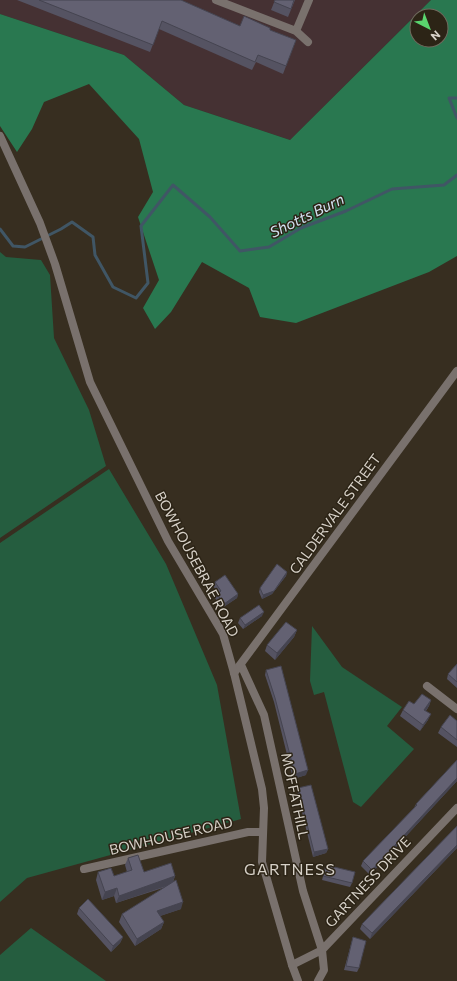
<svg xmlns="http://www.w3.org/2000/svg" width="457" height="981" viewBox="0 0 457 981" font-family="Commissioner,sans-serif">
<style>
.commercial{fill:#453133}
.green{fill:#255d3f}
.forest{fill:#297850;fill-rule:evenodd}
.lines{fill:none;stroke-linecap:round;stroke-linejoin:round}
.stream{stroke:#405665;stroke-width:3}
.minor{stroke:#79716d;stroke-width:8}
.tertiary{stroke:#79716d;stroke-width:8}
.wall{fill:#555362}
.shaded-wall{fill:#454450}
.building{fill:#636172;stroke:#454450}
.labels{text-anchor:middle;stroke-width:3;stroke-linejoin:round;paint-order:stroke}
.street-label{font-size:14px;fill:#d7d1c8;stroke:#2c2416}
.water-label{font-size:15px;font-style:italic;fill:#d2e2f1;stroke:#2c2416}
.quarter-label{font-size:16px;letter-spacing:1px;fill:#d7d1c8;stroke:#2c2416}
</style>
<rect width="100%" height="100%" fill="#372e20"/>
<!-- commercial -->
<path class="commercial" d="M0,0H431L290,140L184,105L124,55L0,14Z"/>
<!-- green -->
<path class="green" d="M0,252L6,257L41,260L50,275L54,338L89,410L106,466L0,538Z
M109,469L166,564L217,685L241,819L27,878L0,902V543Z
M312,626L342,667L402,707L387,726L414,749L361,807L353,802L324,692L314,695L310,681Z
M31,928L106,981H0V955Z"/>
<!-- forest -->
<path class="forest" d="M431,0H457V256L429,272L296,323L260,317L249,288L202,262L171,312L155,329L143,308L159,280L138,217L153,192L139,139L89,84L44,102L32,129L17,152L0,126V14L124,55L184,105L290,140ZM417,16H441V40H417Z"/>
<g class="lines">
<!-- stream -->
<path class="stream" d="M457,98H449L457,118
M0,229L13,246L25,247L61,229L72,222L93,237L95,255L113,287L136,298L148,283L141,226L173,185L210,217L240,251L269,247L301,228L346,211L392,189L444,185L457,175"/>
<!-- minor -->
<path class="minor" d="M216,0L296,31L308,42
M296,31L309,0
M241,665L264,715L303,891L322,950L324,970L318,981
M234,673L457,371
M427,686L457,709
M84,869L248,832H263
M292,965L322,950L457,808"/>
<!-- tertiary -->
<path class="tertiary" d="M0,136L40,223L55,264L90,382L168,541L223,634L234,673L262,789L264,808L262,862L292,965L298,981"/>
</g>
<!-- wall -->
<path class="wall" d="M17,0H181L240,26L270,30L296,40L283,74L256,62L252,70L159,29L150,52Z
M275,0H295L288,17L271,10Z
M287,572L286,576L272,594L262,599L259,592L260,588Z
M215,582L238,594L237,598L222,608L215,598L217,594L218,593L213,586Z
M262,616L243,629L238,623L240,618Z
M297,630L294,637L275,660L265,651L267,645Z
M457,664V688L447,679L448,674Z
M266,670L306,775L293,779L274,702L265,675Z
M431,700L429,706L426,711L428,720L420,731L400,716L403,710L414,704Z
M457,721V747L438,733L441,727Z
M457,760V781L370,875L361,866L363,861L414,808L416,804Z
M298,788L328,849L326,853L313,857L297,792Z
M457,826V848L370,939L360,929L362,924Z
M128,858L144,872L175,876L173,882L181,909L160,916L164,922L161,929L135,946L119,922L122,914L166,887L116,903L114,896L102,900L96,880L98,872L114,876L127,872L125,865Z
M326,865L352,883L350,887L322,880Z
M79,908L123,937L120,943L111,952L77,914Z
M353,937L359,968L357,972L344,970Z"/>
<!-- shaded-wall -->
<path class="shaded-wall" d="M287,572L286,576L272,594L262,599L263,595Z
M238,594L237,598L222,608L224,604Z
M264,612L262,616L243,629L245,625Z
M297,630L294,637L275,660L277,653Z
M431,700L429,706L422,716L424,710Z
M431,714L428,720L420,731L423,725Z
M308,770L306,775L293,779L295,774Z
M457,778V781L370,875L372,870Z
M457,845V848L370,939L372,933Z
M328,849L326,853L313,857L314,852Z
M175,876L172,884L116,903L119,896Z
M117,888L114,896L102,900L105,892Z
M183,902L181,909L154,918L157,911Z
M164,922L161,929L135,946L137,939Z
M123,937L120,943L111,952L113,946Z"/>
<!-- building -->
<path class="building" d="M39,0H181L240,26L244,16L270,28V30L296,40L286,66L258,55L255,62L162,21L153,45Z
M275,0H294L291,9L274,2Z
M277,564L287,572L274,591L263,595L260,588Z
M225,575L238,594L224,604L217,594L221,591L215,582Z
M259,605L264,612L245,625L240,618Z
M286,622L297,630L277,653L267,645Z
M457,664V682L448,674Z
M281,666L308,770L295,774L275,698L266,670Z
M422,694L431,700L424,710L431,714L423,725L403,710L409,701L414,704Z
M450,715L457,721V740L441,727Z
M457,760V778L372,870L363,861L417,805L416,804Z
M311,785L328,849L314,852L298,788Z
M457,826V845L372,933L362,924Z
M138,855L144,872L171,863L175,876L119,896L117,888L105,892L98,872L111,868L114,876L132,870L128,858Z
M326,865L355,872L352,883L323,876Z
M176,880L183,902L157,911L164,922L137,939L122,914Z
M88,899L123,937L113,946L79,908Z
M353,937L366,941L359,968L346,966Z"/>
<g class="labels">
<!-- street labels -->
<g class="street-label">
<text transform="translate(335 514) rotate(-54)" y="5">CALDERVALE STREET</text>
<text transform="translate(197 564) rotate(62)" y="5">BOWHOUSEBRAE ROAD</text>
<text transform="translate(295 796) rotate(78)" y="5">MOFFATHILL</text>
<text transform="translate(171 836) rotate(-13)" y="5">BOWHOUSE ROAD</text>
<text transform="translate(368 882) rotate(-47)" y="5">GARTNESS DRIVE</text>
</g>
<!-- water labels -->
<g class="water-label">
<text transform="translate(307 216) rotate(-26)" y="5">Shotts Burn</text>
</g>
<!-- quarter labels -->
<g class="quarter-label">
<text x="290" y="875">GARTNESS</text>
</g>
</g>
<!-- north arrow -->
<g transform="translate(429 28) rotate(138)"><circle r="19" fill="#2c2416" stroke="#70695d"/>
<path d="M0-3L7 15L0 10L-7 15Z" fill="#5ad56e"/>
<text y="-6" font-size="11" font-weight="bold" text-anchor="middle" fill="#d7d1c8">N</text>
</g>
</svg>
